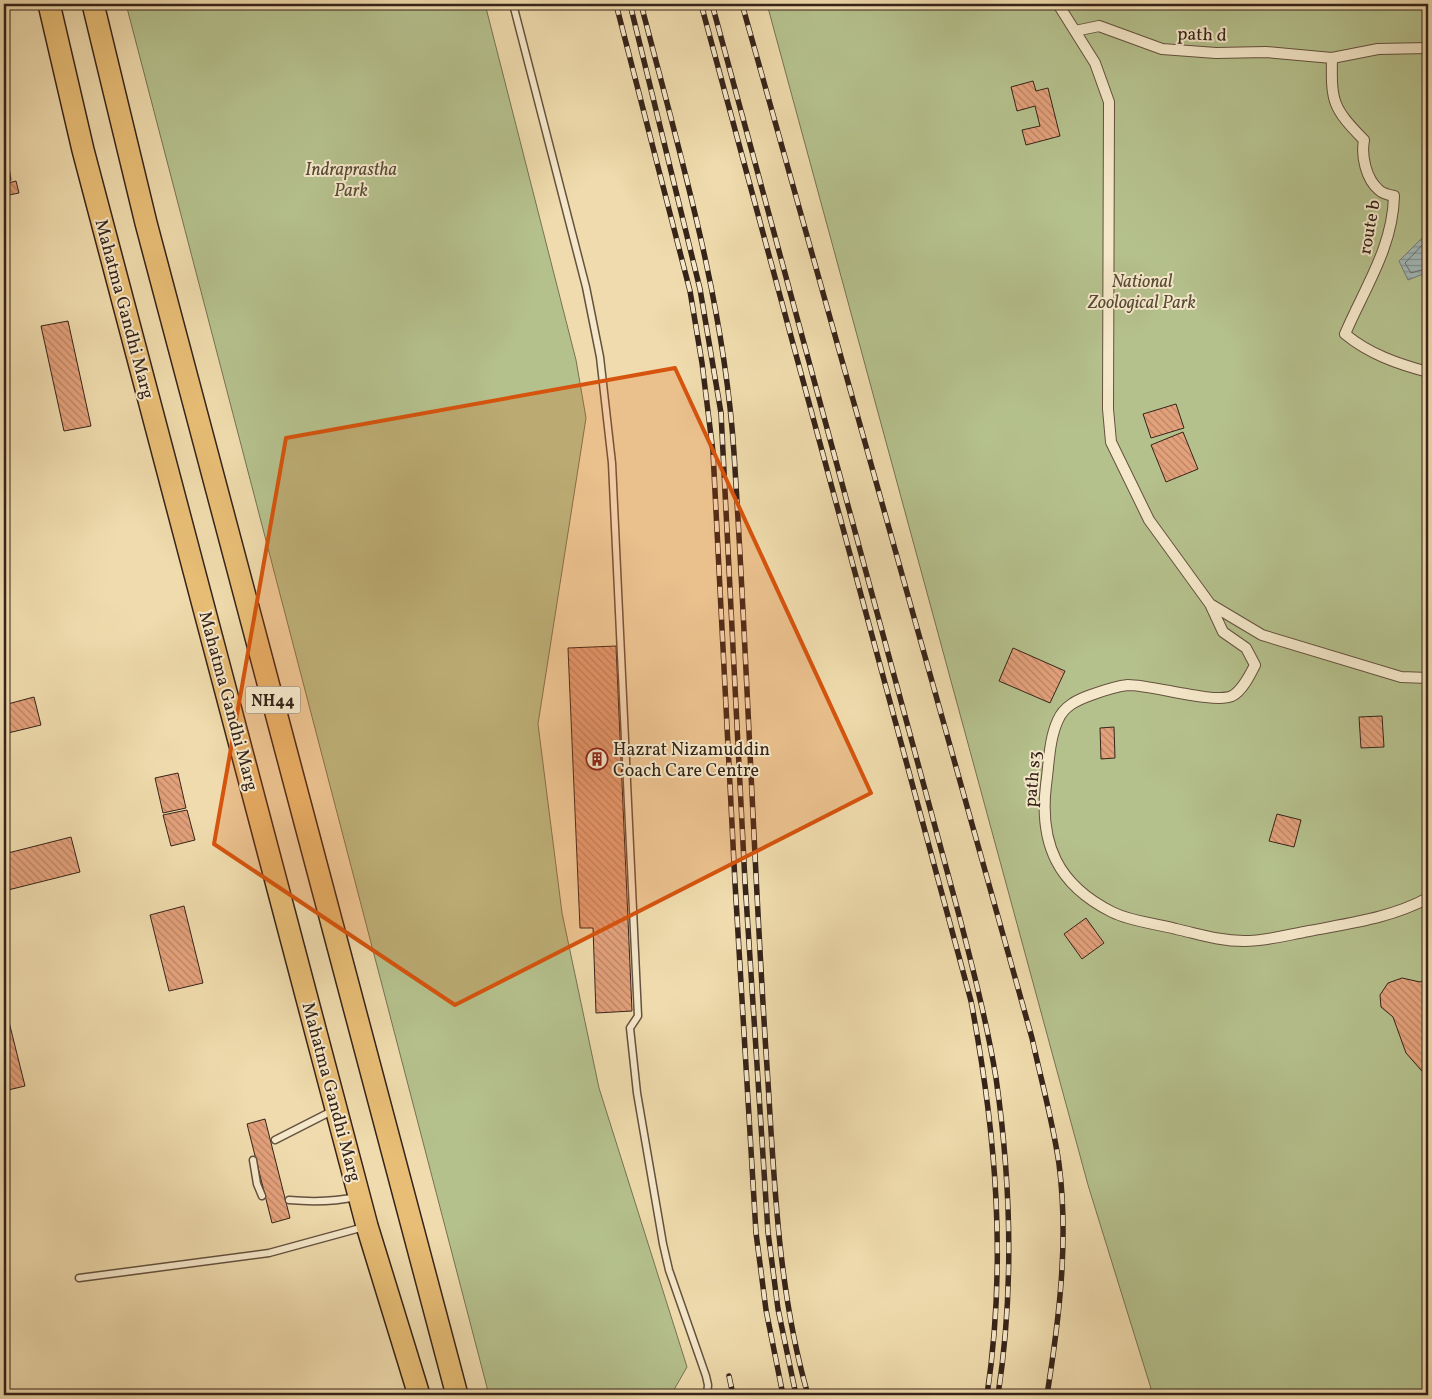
<svg xmlns="http://www.w3.org/2000/svg" width="1432" height="1399" viewBox="0 0 1432 1399" font-family="Vollkorn,serif">
<style>
.green{fill:#b5c18d;stroke:#767253}
.water{fill:url(#water-rules);stroke:#767c78}
.lines{fill:none;stroke-linecap:round;stroke-linejoin:round}
.shore{stroke:#6c6e68;stroke-width:1}
.building{fill:url(#building-back-hatch);stroke:#362319}
.service-casing{stroke:#64513e;stroke-width:9}
.pedestrian-casing{stroke:#64513e;stroke-width:12}
.trunk-casing{stroke:#362319;stroke-width:24}
.service{stroke:#f5e8ca;stroke-width:6}
.pedestrian{stroke:#f5e8ca;stroke-width:10}
.trunk{stroke:#e8be76;stroke-width:21}
.rail-casing{stroke:#362319;stroke-width:5.5}
.rail{stroke:#f5e8ca;stroke-width:4;stroke-dasharray:11;stroke-linecap:butt}
.marked{fill:#d6540d;fill-opacity:0.2;stroke:#d6540d;stroke-width:4;stroke-linejoin:round}
.labels{text-anchor:middle;stroke-width:4;stroke-linejoin:round;paint-order:stroke}
.shield{fill:#f5e8ca;stroke:#6f5e4e;stroke-width:1}
.shield-label{font-size:16px;font-weight:bold;fill:#362319}
.street-label{font-size:18px;fill:#362319;stroke:#f5e8ca}
.park-label{font-size:18px;font-style:italic;fill:#564a36;stroke:#f5e8ca}
.poi-label{font-size:18px;fill:#362319;stroke:#f5e8ca;text-anchor:start}
</style>
<defs>
<pattern id="water-rules" width="6" height="5" patternUnits="userSpaceOnUse" patternTransform="scale(1.25)"><rect width="6" height="5" fill="#a1b8b7"/><path d="M0 2.5h6" fill="none" stroke="#849594"/></pattern>
<pattern id="building-back-hatch" width="6" height="6" patternUnits="userSpaceOnUse" patternTransform="scale(1.25)"><rect width="6" height="6" fill="#e3a17b"/><path d="M-1 5l2 2M0 0l6 6M5-1l2 2" fill="none" stroke="#b98364"/></pattern>
</defs>
<rect width="100%" height="100%" fill="#efdbad"/>
<filter id="stains"><feTurbulence type="fractalNoise" baseFrequency=".004" numOctaves="4"/><feColorMatrix values="0 0 0 0 .2 0 0 0 0 .09 0 0 0 0 .02 0 0 0 .5 -.17"/></filter>
<radialGradient id="worn" r=".72"><stop offset=".6" stop-color="#630" stop-opacity="0"/><stop offset="1" stop-color="#630" stop-opacity=".3"/></radialGradient>
<!-- green -->
<path class="green" d="M126,4H485L576,360L586,418L538,724L562,913L599,1088L687,1367L671,1395H489Z
M767,4H1428V1395H1153L1088,1185Z"/>
<!-- water -->
<path class="water" d="M1428,232V272L1408,280L1399,261Z"/>
<g class="lines">
<!-- shore -->
<path class="shore" d="M1428,239L1405,263L1411,273L1428,268"/>
</g>
<!-- building -->
<path class="building" d="M1033,81L1036,91L1048,88L1060,136L1026,145L1022,130L1040,126L1035,106L1017,111L1011,87Z
M5,151L8,164L4,165V152Z
M9,167L11,180L4,182V168Z
M16,181L19,193L4,196V184Z
M68,321L91,426L64,431L41,326Z
M1176,404L1184,428L1151,438L1143,414Z
M1183,432L1198,469L1166,482L1151,445Z
M616,646L632,1011L596,1013L593,928H580L568,648Z
M1013,648L1065,671L1050,703L999,681Z
M34,697L41,725L4,734V705Z
M1382,716L1384,747L1361,748L1359,717Z
M1114,727L1115,758L1101,759L1100,728Z
M178,773L186,808L163,813L155,778Z
M187,810L195,840L171,846L163,815Z
M1277,814L1301,820L1294,847L1269,841Z
M71,837L80,872L4,891V854Z
M184,906L203,983L169,991L150,915Z
M1086,918L1104,943L1082,959L1064,934Z
M1402,978L1420,982L1428,978V1022L1425,1026L1428,1048V1078L1406,1053L1393,1017L1381,1007L1380,995L1388,983Z
M4,1002L25,1086L4,1091Z
M265,1119L290,1218L272,1223L247,1124Z"/>
<g class="lines">
<!-- service casing -->
<g class="service-casing">
<path id="service" d="M513,4L586,287L600,357L612,463L638,1016L630,1028L637,1093L663,1244L669,1270L706,1376L708,1385L707,1395
M275,1140L332,1111
M253,1160L257,1184L262,1196
M289,1200C312,1202 333,1202 356,1197
M79,1278L269,1253L364,1227"/>
</g>
<!-- pedestrian casing -->
<g class="pedestrian-casing">
<path id="pedestrian" d="M1058,4L1095,63L1109,102L1108,409L1111,442L1149,520L1210,604L1262,635L1401,677L1428,678
M1075,31L1099,26L1162,49L1216,53L1266,52L1332,58
M1428,48L1378,49L1332,58C1331,103 1333,108 1364,140C1361,156 1366,179 1379,190C1382,193 1389,195 1394,196C1393,247 1364,289 1345,334C1369,354 1398,364 1428,372
M1210,604L1223,632L1246,648L1255,665C1250,675 1242,691 1232,696C1214,704 1153,685 1128,685C1117,686 1102,691 1091,695C1077,700 1064,706 1058,720C1049,739 1049,764 1046,785C1039,844 1058,885 1112,912C1132,922 1154,923 1176,929C1199,934 1219,941 1244,941C1267,941 1287,935 1309,931C1350,923 1391,918 1428,898"/>
</g>
<!-- trunk casing -->
<g class="trunk-casing">
<path id="trunk" d="M49,4L83,150L367,1226L419,1395
M93,4L146,223L457,1395"/>
</g>
<!-- service -->
<use href="#service" class="service"/>
<!-- pedestrian -->
<use href="#pedestrian" class="pedestrian"/>
<!-- trunk -->
<use href="#trunk" class="trunk"/>
<!-- rail casing -->
<g class="rail-casing">
<path id="rail" d="M616,4L690,291L702,363L713,452L735,883L756,1233L766,1310L783,1395
M630,4L700,289L721,413L745,882L768,1232L778,1309L796,1395
M641,4C679,151 724,300 734,453C747,652 753,853 766,1052C774,1166 776,1285 808,1395
M701,4L971,1001C996,1133 1007,1261 987,1395
M712,4L959,915C973,969 987,1023 996,1078C1011,1182 1014,1291 998,1395
M742,4L1032,1038C1041,1080 1053,1122 1059,1164C1069,1241 1059,1320 1047,1395
M729,1376L733,1395"/>
</g>
<!-- rail -->
<use href="#rail" class="rail"/>
</g>
<!-- marked area -->
<path class="marked" d="M675,368L871,793L455,1005L214,844L286,438Z"/>
<!-- icons -->
<defs>
<g id="building-ring" transform="scale(1.125)"><circle r="9.5" fill="#f5e8ca" stroke="#8f2418" stroke-width="1.5"/><path d="M-4-6H4V6H1V3H-1V6H-4ZM-2.5-4.3h1.7v1.8h-1.7ZM.8-4.3h1.7v1.8H.8ZM-2.5-1h1.7V.8h-1.7ZM.8-1h1.7V.8H.8Z" fill="#8f2418"/></g>
</defs>
<g fill-rule="evenodd">
<use href="#building-ring" x="597" y="759"/>
</g>
<g class="labels">
<!-- shield labels -->
<rect class="shield" x="245.5" y="686.5" width="55" height="27" rx="4"/>
<g class="shield-label">
<text x="273" y="706">NH44</text>
</g>
<!-- street labels -->
<g class="street-label">
<text transform="translate(1202 34) rotate(2)" y="6">path d</text>
<text transform="translate(1369 227) rotate(-80)" y="6">route b</text>
<text transform="translate(125 309) rotate(75)" y="6">Mahatma Gandhi Marg</text>
<text transform="translate(229 701) rotate(75)" y="6">Mahatma Gandhi Marg</text>
<text transform="translate(1032 779) rotate(-85)" y="6">path s3</text>
<text transform="translate(332 1092) rotate(75)" y="6">Mahatma Gandhi Marg</text>
</g>
<!-- park labels -->
<g class="park-label">
<text x="351" y="175">Indraprastha<tspan x="351" dy="21">Park</tspan></text>
<text x="1142" y="287">National<tspan x="1142" dy="21">Zoological Park</tspan></text>
</g>
<!-- poi labels -->
<g class="poi-label">
<text x="613" y="755">Hazrat Nizamuddin<tspan x="613" dy="21">Coach Care Centre</tspan></text>
</g>
</g>
<!-- margin -->
<rect width="1432" height="1399" fill="none" stroke="#efdbad" stroke-width="20"/>
<rect x="5" y="5" width="1422" height="1389" fill="none" stroke="#362319" stroke-width="2.5"/>
<rect x="10" y="10" width="1412" height="1379" fill="none" stroke="#362319"/>
<rect width="100%" height="100%" filter="url(#stains)"/>
<rect width="100%" height="100%" fill="url(#worn)"/>
</svg>
